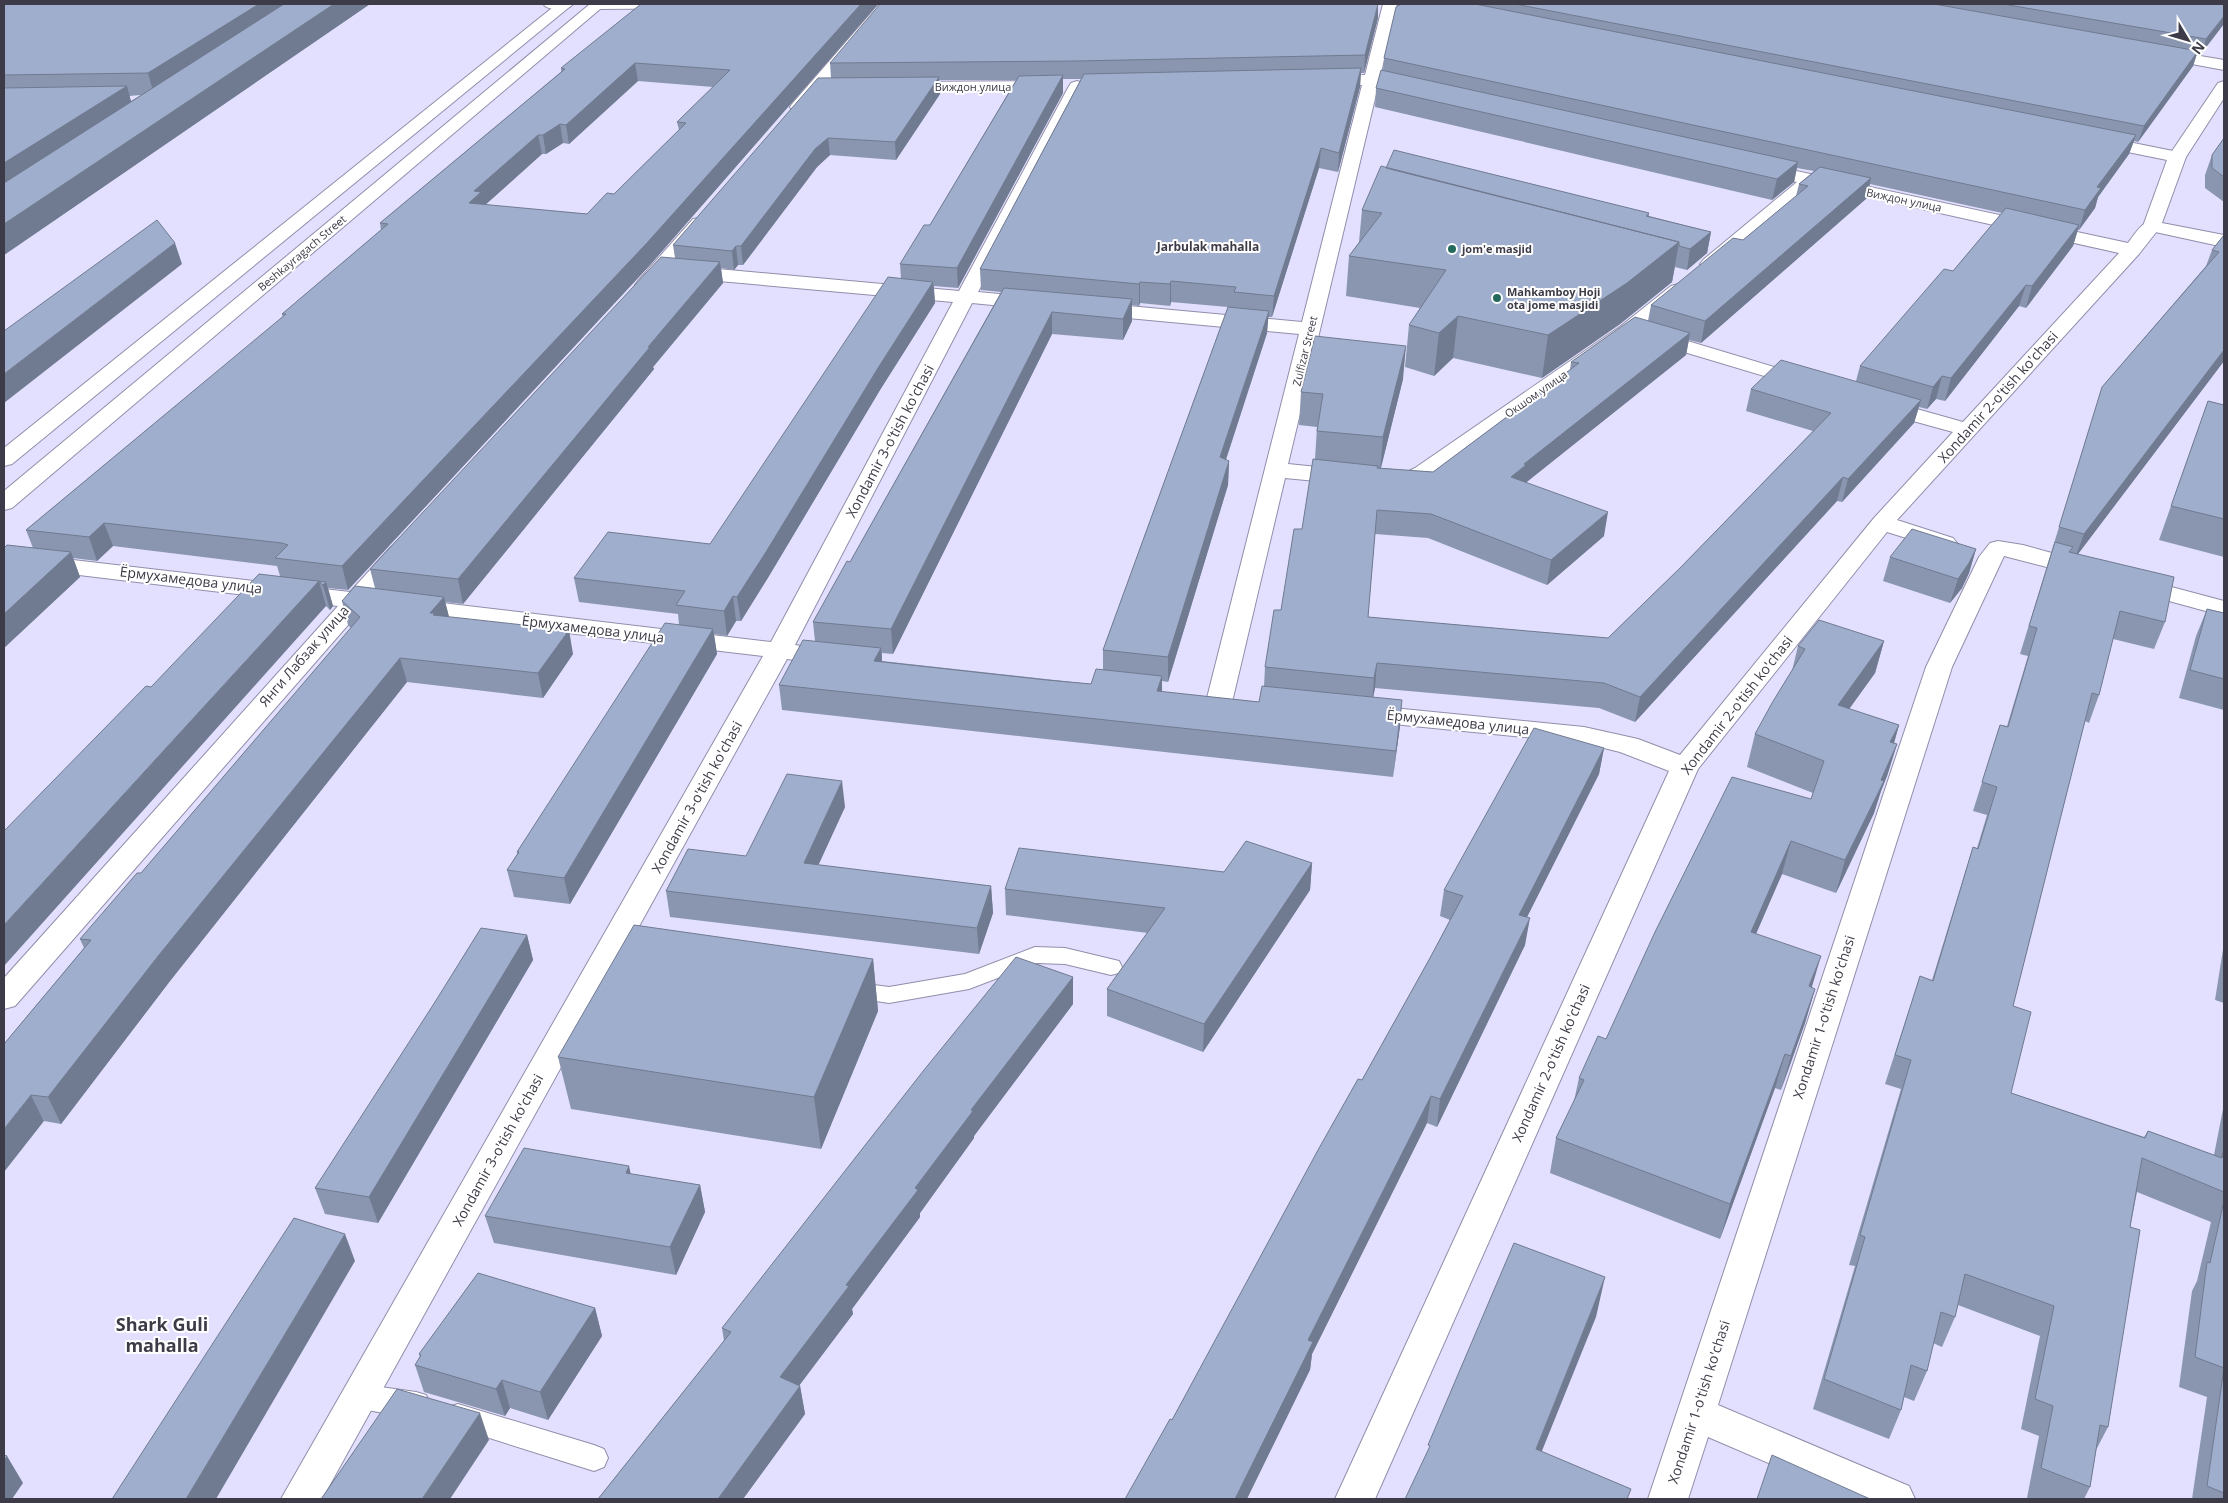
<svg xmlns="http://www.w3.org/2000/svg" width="2228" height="1503" viewBox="0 0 2228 1503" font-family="'Open Sans',sans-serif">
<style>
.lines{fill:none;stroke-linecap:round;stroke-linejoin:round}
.service-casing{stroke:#908eaa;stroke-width:2}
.minor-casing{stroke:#908eaa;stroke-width:2}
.tertiary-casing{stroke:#908eaa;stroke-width:2}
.secondary-casing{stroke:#908eaa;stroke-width:2}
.service{fill:#fff;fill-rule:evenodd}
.minor{fill:#fff;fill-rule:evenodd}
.tertiary{fill:#fff;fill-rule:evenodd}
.secondary{fill:#fff;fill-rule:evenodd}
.wall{fill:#8a96b0;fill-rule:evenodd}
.shaded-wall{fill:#707a90}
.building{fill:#a0aecd;stroke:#707a90;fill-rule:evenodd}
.poi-dot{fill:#23695c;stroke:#fff;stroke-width:2}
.labels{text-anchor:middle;stroke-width:4;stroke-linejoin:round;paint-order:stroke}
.far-street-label{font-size:11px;fill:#3c3b47;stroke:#fff}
.far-poi-label{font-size:11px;font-weight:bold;fill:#3c3b47;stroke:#fff;text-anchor:start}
.far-neighbourhood-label{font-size:12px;font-weight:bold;fill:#3c3b47;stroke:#fff}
.street-label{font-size:14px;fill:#3c3b47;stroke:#fff}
.near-neighbourhood-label{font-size:18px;font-weight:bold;fill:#3c3b47;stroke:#fff}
</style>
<rect width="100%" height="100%" fill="#e2e0fe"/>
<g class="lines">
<!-- service casing -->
<g class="service-casing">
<path id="service" d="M1035,947L1065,948L1119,961L1122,967L1119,973L1111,975L1065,964L1037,963L969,989L889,1003L843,996L839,990L843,984L851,982L889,987L965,974Z
M359,1384L416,1392L426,1395L430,1404L426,1413C408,1419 368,1411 349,1405L345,1396L349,1387Z
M458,1404L594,1445L604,1449L608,1458L604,1467L594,1471L448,1425L444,1416L448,1407Z"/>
</g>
<!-- minor casing -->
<g class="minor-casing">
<path id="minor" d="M543,4H573C568,11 548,11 543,4Z
M879,4H894L804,110H792L790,107L792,104Z
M1383,4H1397L1380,77L1420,87L1422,90L1420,93L1414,95L1378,86L1288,464L1347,470L1355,472L1358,477L1355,482L1347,484L1285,478L1233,698L1229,704L1220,706L1211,704L1207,698L1299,334L1096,315L1089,313L1086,309L1089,305L1096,303L1302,322L1362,85L1323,86L1317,84L1315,81L1317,78L1323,76L1365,75Z
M2159,49L2224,60V70L2154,57L2151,54L2154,51Z
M1051,81L1057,83L1059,86L1057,89L901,92L895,90L893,87L895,84L901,82Z
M1077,81L1083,83L1085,86L978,292L1033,297L1040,299L1043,303L1040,307L1033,309L972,303L795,645L842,652L846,657L842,662L833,665L787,659L322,1499H281L763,656L362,609L15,1006L4,1009V978L338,606L4,566V552L350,592L391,547L399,545L407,547L411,552L374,595L771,642L953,302L685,278L678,276L675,272L678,268L685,266L959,291L1069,86L1071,83Z
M2224,81V98L2186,157L2183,161H2171L2168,157L2218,83Z
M1759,163L2128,243C2136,233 2143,218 2158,222L2161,226L2139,254L1897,520L1953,538L1957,543L1953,548L1945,550L1887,532L1698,769L1375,1499H1335L1669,771L1620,752L1584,743L1363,721L1354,719L1350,713L1354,707L1363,705L1584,727L1638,739L1680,755L1874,518L1953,432L1873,410L1870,405L1873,400L1881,399L1963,422L2119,253L1814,185L1717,268L1710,270L1703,268L1700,264L1703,260L1797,182L1753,172L1750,168L1753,164Z
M699,218L705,219L708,223L705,227L652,289L645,291L638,289L635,285L638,281L693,219Z
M1678,284L1685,286L1688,290L1685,294L1635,334L1431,478C1415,486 1400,490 1382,486L1379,481L1382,476L1405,473L1415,468L1621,326L1671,286Z
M1651,330L1811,378L1815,382L1811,386L1804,388L1644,340L1641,336L1644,332Z
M1998,541L2023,545L2095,565L2098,570L2095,575L2086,577L2004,556L1952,667L1718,1405L1909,1486L1915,1499H1852L1708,1437L1688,1499H1648L1926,667L1979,557L1990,543Z
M2134,577L2224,601V616L2125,589L2122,584L2125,579Z"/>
</g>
<!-- tertiary casing -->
<g class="tertiary-casing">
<path id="tertiary" d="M592,4H742L735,8L598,9L593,8Z
M2094,135L2183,153L2186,157L2162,223L2224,235V247L2146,230L2143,226L2167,160L2088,144L2086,140L2088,136Z"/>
</g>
<!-- secondary casing -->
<g class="secondary-casing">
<path id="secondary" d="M557,4H573L12,464L4,466V448Z
M590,4H606L12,508L4,510V491Z"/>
</g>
<!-- service -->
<use href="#service" class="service"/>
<!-- minor -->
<use href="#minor" class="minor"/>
<!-- tertiary -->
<use href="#tertiary" class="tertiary"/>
<!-- secondary -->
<use href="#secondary" class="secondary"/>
</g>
<!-- wall -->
<path class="wall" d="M4,4H370L4,255ZM141,95L131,101L129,96Z
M878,4L650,265L348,590L328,588L333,606L330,610L326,606L151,687L280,576L277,566L113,546L97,561L73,558L80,577L4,648V548H33L26,530L283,317L282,314L381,230L380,223L561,72V68ZM638,81L713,87L677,122L679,130L614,194L587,214L485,205L542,154H546L563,143L569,144Z
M1401,4H2224L2201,54L2197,53L2193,66L2138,142L2134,141L2129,154L2098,197L2095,208L2079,230H2078L2073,246L2026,308L2019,306L1945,401L1936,399L1927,409L1919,407L1914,423L1842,502L1837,501L1635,722L1599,708L1375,688L1373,697L1400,726L1393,777L782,710L779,685L815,641L813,622L850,562L1001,292L981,290L980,269L1081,79H1063V93L958,288L934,286L935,303L880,390L769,576L741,621H736L727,636L714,634L717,654L570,904L514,897L507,870L517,854V852L679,625L678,614L579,602L574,578L710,544L901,279L900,264L930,225L1016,80H939L940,94L896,160L830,155L817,167L743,265H738L734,270L721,268L723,283L653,367L654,369L463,604L445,602L449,617L573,654L543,698L407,682L170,981L61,1124L44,1121L4,1044L84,948L80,939L141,873L351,628L348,625L342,601L375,588L370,569L675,258L673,245L831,78L830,63L1378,18L1364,73H1361L1360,87L1338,172L1319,168L1272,317H1268L1267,333L1226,460L1229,461L1228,485L1168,682L1162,681V692L1259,702L1264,686L1265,667L1281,610L1302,529L1315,459L1317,427L1299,425L1301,392L1403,379L1381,468L1433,472L1570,370L1571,362L1648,321L1651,305L1743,240L1796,196L1799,184L1814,171L1797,168L1794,182L1772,200L1375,107L1376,88L1383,70L1384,58ZM1870,184L2002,213L1953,271L1860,366L1856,381L1751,389L1746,411L1813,431L1680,568L1608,638L1368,617L1375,534L1428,538L1547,585L1604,536L1526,482L1686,355L1689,340L1701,343L1867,198ZM1171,302L1228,307L1103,650V670L1091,684L882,661V653L893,654L1052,334L1123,340L1132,321V305L1139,306L1140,303L1170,306Z
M2224,138V202L2205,188V175L2212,155Z
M1386,168L1649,213V216L1711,232L1707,253L1687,270L1675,267L1672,282L1620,324L1542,378L1453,358L1434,376L1405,367L1409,325L1420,308L1346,296L1349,256L1359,242L1362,210Z
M2224,235V361L2078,554L2165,622L2154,649L2113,639L2099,695L2089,723L2085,721L2013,1006L2011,1093L2144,1137L2148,1131L2214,1155L2224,1104V1499H2192L2207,1397L2179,1387L2192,1291L2197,1281L2211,1222L2137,1192L2130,1227L2108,1427L2096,1450L2090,1487L2084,1499H2030L2027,1498L2039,1436L2021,1429L2040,1336L1958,1305L1955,1317L1942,1347L1933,1343L1927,1371L1914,1401L1904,1397L1901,1410L1889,1439L1813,1409L1855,1266L1849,1265L1901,1089L1885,1084L1920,976L1932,980L1964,876L1973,847L1977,848L1987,815L1973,811L2000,725L2007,726L2028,656L2020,654L2102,387L2206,266L2212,250Z
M2208,401L2224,405V557L2159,540Z
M1976,549L1969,573L1962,588L1950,603L1883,581L1890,557Z
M2207,609L2224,613V710L2179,698L2196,636Z
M1884,641L1875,673L1849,709L1899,725L1894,743L1897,744L1887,776L1881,791L1874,813L1836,893L1782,874L1756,934L1812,988L1815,989L1805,1023L1781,1090L1775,1088L1720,1239L1550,1173L1556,1138L1574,1101L1579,1078L1811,799L1813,793L1747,767L1755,734L1792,671L1798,646Z
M1604,748L1599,774L1527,917L1525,945L1437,1127L1427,1123L1312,1354L1310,1370L1172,1420L1362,1080L1430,958L1450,920L1440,916L1444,890Z
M845,807L818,865L991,886L993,913L979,954L670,917L666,891L746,856Z
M1312,863L1310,890L1203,1052L1107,1016V989L1148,933L1006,915L1005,889L1224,872Z
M527,935L533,960L378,1223L325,1214L315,1188Z
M2224,943V1003L2215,1000Z
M873,959L878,1011L821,1149L571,1109L558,1057Z
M1073,977V1004L974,1136V1138L920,1213V1217L852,1309L853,1314L799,1386H800L805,1414L743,1499H598L724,1341L722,1328Z
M631,1174L700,1185L705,1212L676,1275L494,1243L485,1216Z
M595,1308L602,1336L548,1420L510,1408L505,1416L424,1392L415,1365L420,1357L419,1354Z"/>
<!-- shaded-wall -->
<path class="shaded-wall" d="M259,4H298L154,95L148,73Z
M334,4H370L4,255V224Z
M861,4H878L650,265L348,590L342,566Z
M1378,4V18L1364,73L1365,55Z
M2224,16V24L2201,54L2206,39Z
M2198,51L2193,66L2138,142L2144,126Z
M635,63L638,81L569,144L566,125Z
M1361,68L1360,87L1338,172L1339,153Z
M1063,75V93L958,288L957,268Z
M939,77L940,94L896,160L895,142Z
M127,86L133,109L4,192V163Z
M560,124L563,143L546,154L543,135Z
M538,135L542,154L484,206L469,203L474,191Z
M2136,135L2129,154L2098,197L2095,208L2079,230L2085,210L2097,187Z
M828,138L830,155L817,167L743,265L741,246L815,149Z
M1321,148L1319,168L1272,317L1274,296Z
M1798,162L1794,182L1772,200L1777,179Z
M1871,178L1867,198L1701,343L1705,321Z
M2079,225L2073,246L2026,308L2032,286Z
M1711,232L1707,253L1687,270L1690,249Z
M1679,242L1672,282L1620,324L1542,378L1548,335Z
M175,243L182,264L4,403V374Z
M736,246L738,265L734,270L732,251Z
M720,262L723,283L653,367L654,369L463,604L458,579L648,347Z
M1171,281V302L1170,306V284Z
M933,282L935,303L880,390L769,576L741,621L737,597L878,368Z
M1140,282V303L1139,306V284Z
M2026,285L2019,306L1945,401L1951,378Z
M1132,299V321L1123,340V319Z
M1269,311L1267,333L1219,480L1220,457Z
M1052,312V334L893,654L891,629Z
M1458,316L1453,358L1434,376L1439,333Z
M1690,333L1686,355L1523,485L1511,477L1524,464Z
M1406,346L1403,379L1380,471L1383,437Z
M2224,350V361L2075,558L2084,534Z
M1942,376L1936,399L1927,409L1933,387Z
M1921,400L1914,423L1842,502L1848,479Z
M1229,461L1228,485L1168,682V657Z
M1843,477L1837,501L1635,722L1640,697Z
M1608,512L1604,536L1547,585L1551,560Z
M104,523L113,546L97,561L89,537Z
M1976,549L1969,573L1962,588L1950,603L1958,579Z
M71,552L80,577L4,648V614Z
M319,581L326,606L4,966V925Z
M326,582L333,606L330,610L323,585Z
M733,596L736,621L727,636L724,611Z
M444,597L450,621L440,633L430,613Z
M713,629L717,654L570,904L564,878Z
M569,630L573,654L543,698L538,673Z
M1884,641L1875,673L1829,737L1838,705Z
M881,648L883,673L874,661Z
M400,658L407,682L170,981L61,1124L48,1097L159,955Z
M1377,663L1375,688L1372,703L1374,678Z
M1162,676V701L1157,691Z
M1402,700L1400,726L1393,777L1396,751Z
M1899,725L1890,757V742Z
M1897,744L1887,776L1881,791L1874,813L1836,893L1845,860Z
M1604,748L1599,774L1515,941L1519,915Z
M842,781L845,807L807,890L804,863Z
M1791,841L1782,874L1742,966L1751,932Z
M1312,863L1310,890L1203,1052L1204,1024Z
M991,886L993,913L979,954L977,928Z
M1530,918L1525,945L1437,1127L1440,1099Z
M527,935L533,960L378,1223L369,1197Z
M1821,956L1811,990L1809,986Z
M873,959L878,1011L821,1149L814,1097Z
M1073,977V1004L974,1136V1138L920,1213V1217L852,1309L853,1314L785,1404L780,1377L971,1110Z
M1815,989L1805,1023L1781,1090L1791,1056Z
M1785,1054L1775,1088L1720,1239L1730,1204Z
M31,1095L44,1121L4,1172V1129Z
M1431,1096L1427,1123L1312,1354L1310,1370L1247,1499H1235L1308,1340Z
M629,1166L635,1193L626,1173Z
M700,1185L705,1212L676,1275L670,1247Z
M345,1234L355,1261L216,1499H186Z
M1605,1277L1596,1317L1527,1488L1536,1449Z
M595,1308L602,1336L548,1420L540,1392Z
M502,1380L510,1408L505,1416L496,1389Z
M800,1386L805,1414L743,1499H718Z
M480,1413L489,1440L450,1499H422Z
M7,1456L23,1483L12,1499H4V1461Z"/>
<!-- building -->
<path class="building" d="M4,4H259L148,73L4,75Z
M284,4H334L4,224V183Z
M641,4H861L646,244L342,566L275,558L288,545L282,543L104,523L89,537L26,530L286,314H282L388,224L380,223L565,69L561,68ZM635,63L730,70L677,122L686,123L614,194L607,193L587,214L469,203L481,192L474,191L538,135H543L560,124L566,125Z
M880,4H1378L1365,55L1077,61L830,63Z
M1401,4H1475L2136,135L2097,187L2101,188L2085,210L1384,58L1396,7Z
M1515,4H1934L2198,51L2144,126Z
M2003,4H2224V16L2206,39Z
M1361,68L1339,153L1321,148L1274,296L1234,292L1236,287L1171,281L1170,284L1140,282L1139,284L980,269L1084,74Z
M1381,70L1798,162L1777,179L1376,88Z
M1063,75L957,268L900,264L924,225H930L1019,76Z
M939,77L895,142L828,138L815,149L741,246H736L732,251L673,245L818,78Z
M127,86L4,163V88Z
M2224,138V177L2212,168V155Z
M1394,150L1649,213L1646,216L1711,232L1690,249L1679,246V242L1386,168Z
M1381,166L1679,242L1627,283L1548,335L1458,316L1439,333L1409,325L1446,270L1349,256L1382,213L1362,210Z
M1820,167L1871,178L1705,321L1651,305L1733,238L1743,240L1808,186L1799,184Z
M2006,208L2079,225L2032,286L2026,285L1951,378L1942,376L1933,387L1860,366L1944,269L1953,271Z
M157,220L175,243L4,374V331Z
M2224,235V350L2084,534L2059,527L2102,387L2219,252L2212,250Z
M661,257L720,262L648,347H650L458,579L370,569Z
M888,277L933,282L878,368L766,552L737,597L733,596L724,611L676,605L685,591L574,578L608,532L710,544Z
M1004,288L1132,299L1123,319L1052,312L891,629L813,622L847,561L850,562Z
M1228,307L1269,311L1220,457L1229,461L1168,657L1103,650Z
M1635,317L1690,333L1524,464L1526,465L1511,477L1608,512L1551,560L1431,514L1377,510L1368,617L1608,638L1680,568L1831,413L1751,389L1781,360L1921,400L1848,479L1843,477L1640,697L1604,683L1377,663L1374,678L1265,667L1274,610H1281L1294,529H1302L1313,459L1378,466L1377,468L1433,472L1579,363L1571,362Z
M1315,336L1406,346L1383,437L1317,431L1323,394L1301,392Z
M2208,401L2224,405V519L2171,506Z
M1912,529L1976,549L1969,563L1958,579L1890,557Z
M2055,542L2073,547L2069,552L2174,577L2165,622L2120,611L2099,695L2092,693L2013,1006L2031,1012L2011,1093L2145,1138L2148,1131L2222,1158L2224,1148V1192L2142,1158L2130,1227L2140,1230L2108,1427L2100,1425L2090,1487L2041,1468L2053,1406L2035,1399L2054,1306L1965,1274L1955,1317L1941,1312L1927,1371L1911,1365L1901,1410L1824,1379L1865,1237L1860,1235L1911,1060L1895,1055L1920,976L1933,981L1973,847L1978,849L1997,787L1982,782L2000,725L2008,727L2037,628L2029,626Z
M7,545L71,552L4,614V548Z
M259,574L326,582L323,585L319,581L4,925V831L146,686L151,687Z
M355,586L444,597L430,613H435L433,615L569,630L538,673L400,658L159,955L48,1097L31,1095L4,1129V1044L91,940L80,939L137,873H141L360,617L342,601Z
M2207,609L2224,613V679L2190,670Z
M1819,620L1884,641L1838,705L1899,725L1890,742L1897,744L1881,780L1884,781L1845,860L1791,841L1751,932L1821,956L1809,986L1815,989L1791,1056L1785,1054L1730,1204L1556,1138L1584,1080L1579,1078L1598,1036L1606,1039L1655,932L1732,777L1811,799L1824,761L1755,734L1772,703L1805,649L1798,646Z
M665,623L713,629L564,878L507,870L519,852H517Z
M803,640L881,648L874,661L1047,680L1091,684L1096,669L1162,676L1157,691L1259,702L1262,686L1402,700L1396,751L779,685Z
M1534,728L1604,748L1519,915L1530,918L1440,1099L1431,1096L1308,1340L1313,1342L1235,1499H1125L1170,1419L1172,1420L1318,1150L1358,1079L1362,1080L1430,958L1463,896L1444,890Z
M787,774L842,781L804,863L991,886L977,928L666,891L688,849L746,856Z
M1246,841L1312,863L1204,1024L1107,989L1165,908L1005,889L1019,848L1224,872Z
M634,925L873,959L814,1097L558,1057Z
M481,928L527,935L369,1197L315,1188L435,1002Z
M1016,957L1073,977L971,1110L973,1111L915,1188L918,1190L846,1285L849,1286L780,1377L800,1386L718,1499H598L731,1332L722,1328L924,1070Z
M524,1148L629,1166L626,1173L700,1185L670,1247L485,1216Z
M2224,1201V1493L2207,1486L2224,1368L2195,1357L2207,1262L2210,1263Z
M294,1218L345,1234L186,1499H112Z
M1514,1243L1605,1277L1536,1449L1631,1489L1627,1499H1405L1430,1446L1428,1445Z
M478,1273L595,1308L540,1392L502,1380L496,1389L415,1365L421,1355L419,1354Z
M397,1389L480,1413L422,1499H321Z
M4,1455L7,1456L4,1461Z
M1772,1455L1870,1499H1757Z"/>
<!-- markers -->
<g class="poi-dot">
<circle cx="1452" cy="249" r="5"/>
<circle cx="1497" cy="298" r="5"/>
</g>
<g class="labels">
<!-- far-street labels -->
<g class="far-street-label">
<text x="973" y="91">Виждон улица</text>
<text transform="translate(1904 200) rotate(12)" y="4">Виждон улица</text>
<text transform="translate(302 253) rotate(-40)" y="4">Beshkayragach Street</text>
<text transform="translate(1305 351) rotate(-76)" y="4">Zulfizar Street</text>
<text transform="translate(1536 394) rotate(-35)" y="4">Окшом улица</text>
</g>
<!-- far-poi labels -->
<g class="far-poi-label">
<text x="1462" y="253">jom'e masjid</text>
<text x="1507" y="296">Mahkamboy Hoji<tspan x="1507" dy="13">ota jome masjidi</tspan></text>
</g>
<!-- far-neighbourhood labels -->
<g class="far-neighbourhood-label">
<text x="1208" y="251">Jarbulak mahalla</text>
</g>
<!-- street labels -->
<g class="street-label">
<text transform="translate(1998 397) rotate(-48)" y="5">Xondamir 2-o'tish ko'chasi</text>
<text transform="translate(890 441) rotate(-62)" y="5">Xondamir 3-o'tish ko'chasi</text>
<text transform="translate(191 580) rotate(7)" y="5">Ёрмухамедова улица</text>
<text transform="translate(593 629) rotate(7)" y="5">Ёрмухамедова улица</text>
<text transform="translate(304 656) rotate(-49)" y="5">Янги Лабзак улица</text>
<text transform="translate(1737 705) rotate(-52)" y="5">Xondamir 2-o'tish ko'chasi</text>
<text transform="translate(1458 722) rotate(6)" y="5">Ёрмухамедова улица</text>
<text transform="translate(697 797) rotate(-61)" y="5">Xondamir 3-o'tish ko'chasi</text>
<text transform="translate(1824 1017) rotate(-72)" y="5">Xondamir 1-o'tish ko'chasi</text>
<text transform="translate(1551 1063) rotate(-66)" y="5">Xondamir 2-o'tish ko'chasi</text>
<text transform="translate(498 1150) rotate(-61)" y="5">Xondamir 3-o'tish ko'chasi</text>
<text transform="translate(1699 1402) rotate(-72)" y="5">Xondamir 1-o'tish ko'chasi</text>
</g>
<!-- near-neighbourhood labels -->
<g class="near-neighbourhood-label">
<text x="162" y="1331">Shark Guli<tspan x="162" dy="21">mahalla</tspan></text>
</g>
</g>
<!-- border -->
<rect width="2228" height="1503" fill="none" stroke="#3c3b47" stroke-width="10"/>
<!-- north arrow -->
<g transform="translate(2188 40) rotate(128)" stroke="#ffffff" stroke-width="4" paint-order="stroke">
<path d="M0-4L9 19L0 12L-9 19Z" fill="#3c3b47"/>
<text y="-8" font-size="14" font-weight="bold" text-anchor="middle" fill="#3c3b47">N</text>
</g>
</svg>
